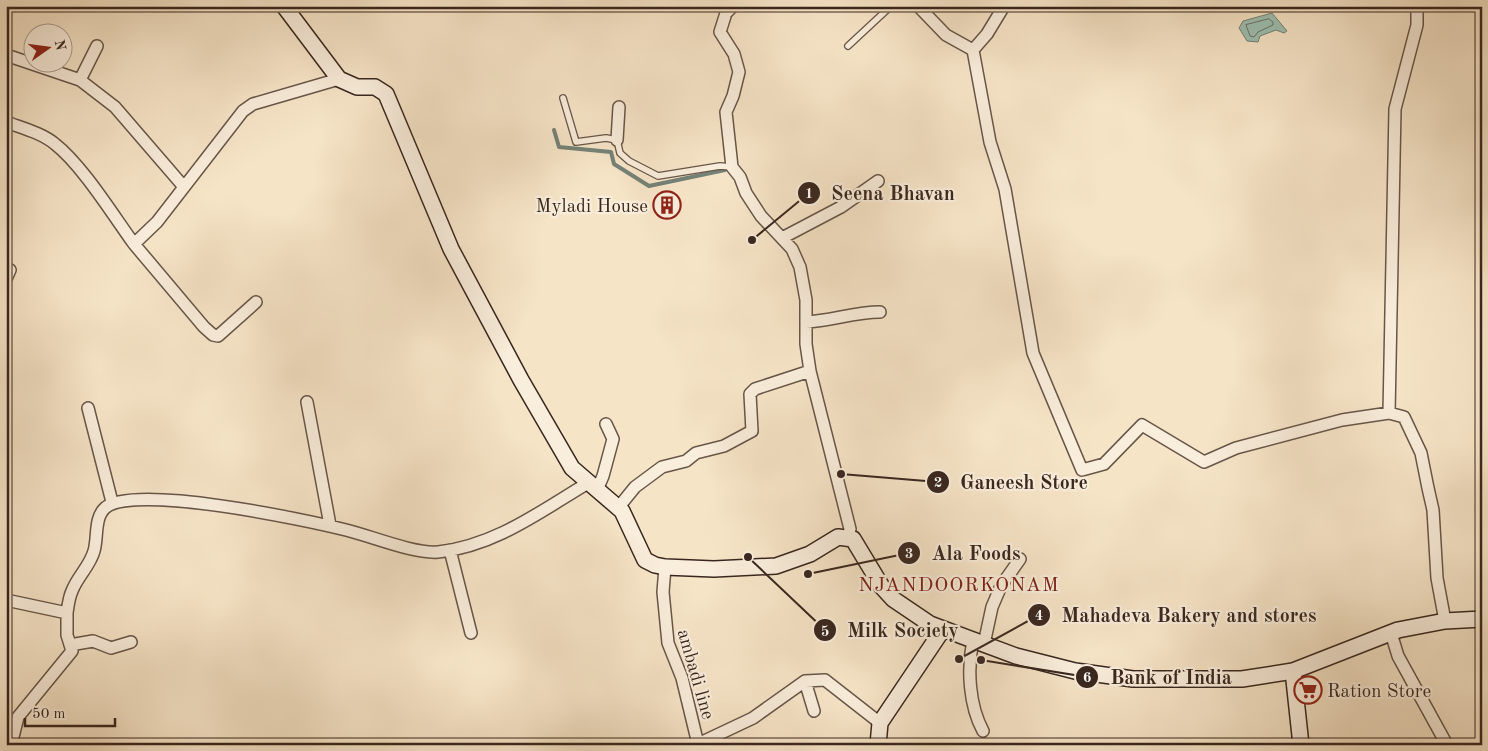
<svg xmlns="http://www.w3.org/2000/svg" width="1488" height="751" viewBox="0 0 1488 751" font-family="'Old Standard TT',serif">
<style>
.water{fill:#9dbfb1;stroke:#758277}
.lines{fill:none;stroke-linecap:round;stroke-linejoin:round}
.shore{stroke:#6b7368;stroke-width:1}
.stream{stroke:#758277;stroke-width:4}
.lane-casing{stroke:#685649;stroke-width:8}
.street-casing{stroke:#685649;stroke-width:14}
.secondary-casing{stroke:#39271f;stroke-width:18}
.lane{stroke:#f9eddb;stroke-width:5.5}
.street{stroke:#f9eddb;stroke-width:11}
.secondary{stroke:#f9eddb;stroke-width:15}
.labels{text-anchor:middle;stroke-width:4.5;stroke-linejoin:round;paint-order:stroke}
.poi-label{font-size:19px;fill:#39271f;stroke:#f9eddb;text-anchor:end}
.street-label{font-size:19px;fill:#39271f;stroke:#f9eddb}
.neighbourhood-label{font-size:20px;letter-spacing:1px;fill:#7a1f14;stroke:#f9eddb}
.leader{fill:none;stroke:#39271f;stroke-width:2}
.callout-dot{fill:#39271f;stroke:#f9eddb;stroke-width:2}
.mark-label{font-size:15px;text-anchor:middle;font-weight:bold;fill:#fff}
.callout-label{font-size:20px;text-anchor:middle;font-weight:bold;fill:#39271f;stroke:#f9eddb;stroke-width:4.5;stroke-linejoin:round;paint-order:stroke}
</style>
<rect width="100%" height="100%" fill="#f6e4c7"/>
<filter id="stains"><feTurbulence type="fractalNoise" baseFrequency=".004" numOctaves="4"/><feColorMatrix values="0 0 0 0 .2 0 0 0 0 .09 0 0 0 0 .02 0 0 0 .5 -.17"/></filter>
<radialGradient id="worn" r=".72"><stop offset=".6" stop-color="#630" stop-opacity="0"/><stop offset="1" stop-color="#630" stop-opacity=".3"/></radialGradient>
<!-- water -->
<path class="water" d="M1272,13L1287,31L1284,33L1276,30L1260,36L1258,42L1247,41L1239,28L1243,21Z"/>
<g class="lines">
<!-- shore -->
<path class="shore" d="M1269,19L1273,22V25L1258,32L1254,37L1250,36L1246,25Z"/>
<!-- stream -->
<path class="stream" d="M554,130L559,147L611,152L614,164L649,186L725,170"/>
<!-- lane casing -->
<g class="lane-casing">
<path id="lane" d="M848,46L891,6
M563,98L576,142L606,138L617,140L620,153L629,161L658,176L720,166L732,167"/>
</g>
<!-- street casing -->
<g class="street-casing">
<path id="street" d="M733,6L726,13L720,32L734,54L739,72L733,96L726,112L732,167L740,177L746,193L761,216L792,249L800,267L806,300V344L810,371L850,529L848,538
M918,6L946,35L973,50L987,34L1004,6
M973,50L990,142L1005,189L1033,353L1082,470L1104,464L1142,425L1204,462L1236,448L1342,420L1389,413L1404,417L1421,453L1428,488L1433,510L1437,578L1445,621
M6,55L80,80L115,107L184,187
M80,80L97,46
M6,122C22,128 42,133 55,144C82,165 113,215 134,244L157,222L243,111L253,104L339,79
M617,140L619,107
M782,238L841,207L878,181
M134,244L204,327L213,335L218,336L256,302
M6,279L10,270
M806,322C831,321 854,312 880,312
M307,402L330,525
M88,408L112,502
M1389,413L1395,109L1417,25V6
M597,490L603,476L613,439L606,424
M618,508L635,487L662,467L686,461L696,453L724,446L752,431L750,394L755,389L810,371
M450,550L471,633
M665,567L663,592L668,643L682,678L698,744L753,718L805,681
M6,600L67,613C68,606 69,597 72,591C77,577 90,566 94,551C98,538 94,518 105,508C132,483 307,520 346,530C371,536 414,554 438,552C495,546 541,511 588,483
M1391,633L1398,656L1447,745
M973,640C967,669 969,705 983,731
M984,644L992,607L1001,586L1020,559
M70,645L93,641L111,648L131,642
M814,711L805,681L825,680L880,723
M11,745L18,717L72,651L67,635V613"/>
</g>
<!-- secondary casing -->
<g class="secondary-casing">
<path id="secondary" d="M284,6L339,79L357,87H375L386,94L451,249L521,380L572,468L622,511L645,560L655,565L665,567L714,569L776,566L810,554L838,537L853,539L882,587L893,599L930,624L1016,656L1075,671L1133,679H1242L1293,671L1398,630L1445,621L1482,619
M1293,671L1301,745
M878,745L880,723L943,629"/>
</g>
<!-- lane -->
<use href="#lane" class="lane"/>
<!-- street -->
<use href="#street" class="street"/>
<!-- secondary -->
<use href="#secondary" class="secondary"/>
</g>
<!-- icons -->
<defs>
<g id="building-ring" transform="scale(1.4375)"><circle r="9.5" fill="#f9eddb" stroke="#8f2418" stroke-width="1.5"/><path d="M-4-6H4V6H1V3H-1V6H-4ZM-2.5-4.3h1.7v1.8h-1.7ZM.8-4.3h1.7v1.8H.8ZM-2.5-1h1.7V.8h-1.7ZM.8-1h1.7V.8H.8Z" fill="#8f2418"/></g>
<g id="supermarket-ring" transform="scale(1.4375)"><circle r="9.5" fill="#f9eddb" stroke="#8f2418" stroke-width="1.5"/><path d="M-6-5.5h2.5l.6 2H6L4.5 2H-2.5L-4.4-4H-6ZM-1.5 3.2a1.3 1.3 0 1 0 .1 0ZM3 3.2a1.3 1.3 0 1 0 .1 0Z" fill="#8f2418"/></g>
</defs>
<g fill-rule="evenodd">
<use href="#building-ring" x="667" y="205"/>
<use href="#supermarket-ring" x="1308" y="690"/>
</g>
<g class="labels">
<!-- poi labels -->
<g class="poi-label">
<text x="648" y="212">Myladi House</text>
<text x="1327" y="697" text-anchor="start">Ration Store</text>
</g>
<!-- street labels -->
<g class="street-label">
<text transform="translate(697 674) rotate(74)" y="7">ambadi line</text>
</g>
<!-- neighbourhood labels -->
<g class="neighbourhood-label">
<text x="959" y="591">NJANDOORKONAM</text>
</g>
</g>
<!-- callouts -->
<path class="leader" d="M752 240L809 193M841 474L938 482M808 574L909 553M959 659L1039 615M748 557L825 630M981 660L1087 677"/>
<g class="callout-dot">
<circle cx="752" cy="240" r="5"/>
<circle cx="841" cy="474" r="5"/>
<circle cx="808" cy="574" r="5"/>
<circle cx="959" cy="659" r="5"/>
<circle cx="748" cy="557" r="5"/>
<circle cx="981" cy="660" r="5"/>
<circle cx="809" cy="193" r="12"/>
<circle cx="938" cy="482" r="12"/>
<circle cx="909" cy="553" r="12"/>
<circle cx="1039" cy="615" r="12"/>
<circle cx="825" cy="630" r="12"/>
<circle cx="1087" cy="677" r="12"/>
</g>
<g class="mark-label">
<text x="809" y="198">1</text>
<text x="938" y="487">2</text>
<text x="909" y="558">3</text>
<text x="1039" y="620">4</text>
<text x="825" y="636">5</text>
<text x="1087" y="682">6</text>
</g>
<g class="callout-label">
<text x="893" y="200">Seena Bhavan</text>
<text x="1024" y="489">Ganeesh Store</text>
<text x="976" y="560">Ala Foods</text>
<text x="1189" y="622">Mahadeva Bakery and stores</text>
<text x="903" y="637">Milk Society</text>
<text x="1171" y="684">Bank of India</text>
</g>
<!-- margin -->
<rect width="1488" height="751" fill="none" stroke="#f6e4c7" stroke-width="25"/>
<rect x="8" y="8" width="1473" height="736" fill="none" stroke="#39271f" stroke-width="2.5"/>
<rect x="12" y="12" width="1463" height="726" fill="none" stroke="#39271f"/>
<!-- north arrow -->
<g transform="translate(48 48) rotate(76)"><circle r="24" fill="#f9eddb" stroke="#ac9e90"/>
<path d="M0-4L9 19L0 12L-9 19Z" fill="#8f2418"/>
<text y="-8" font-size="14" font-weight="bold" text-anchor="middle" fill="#39271f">N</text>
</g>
<!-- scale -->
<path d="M25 718v8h90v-8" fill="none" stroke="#39271f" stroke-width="2.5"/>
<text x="32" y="718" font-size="15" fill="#39271f" stroke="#f9eddb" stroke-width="4" paint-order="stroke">50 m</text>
<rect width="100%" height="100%" filter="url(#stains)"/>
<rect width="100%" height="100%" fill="url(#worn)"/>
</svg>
